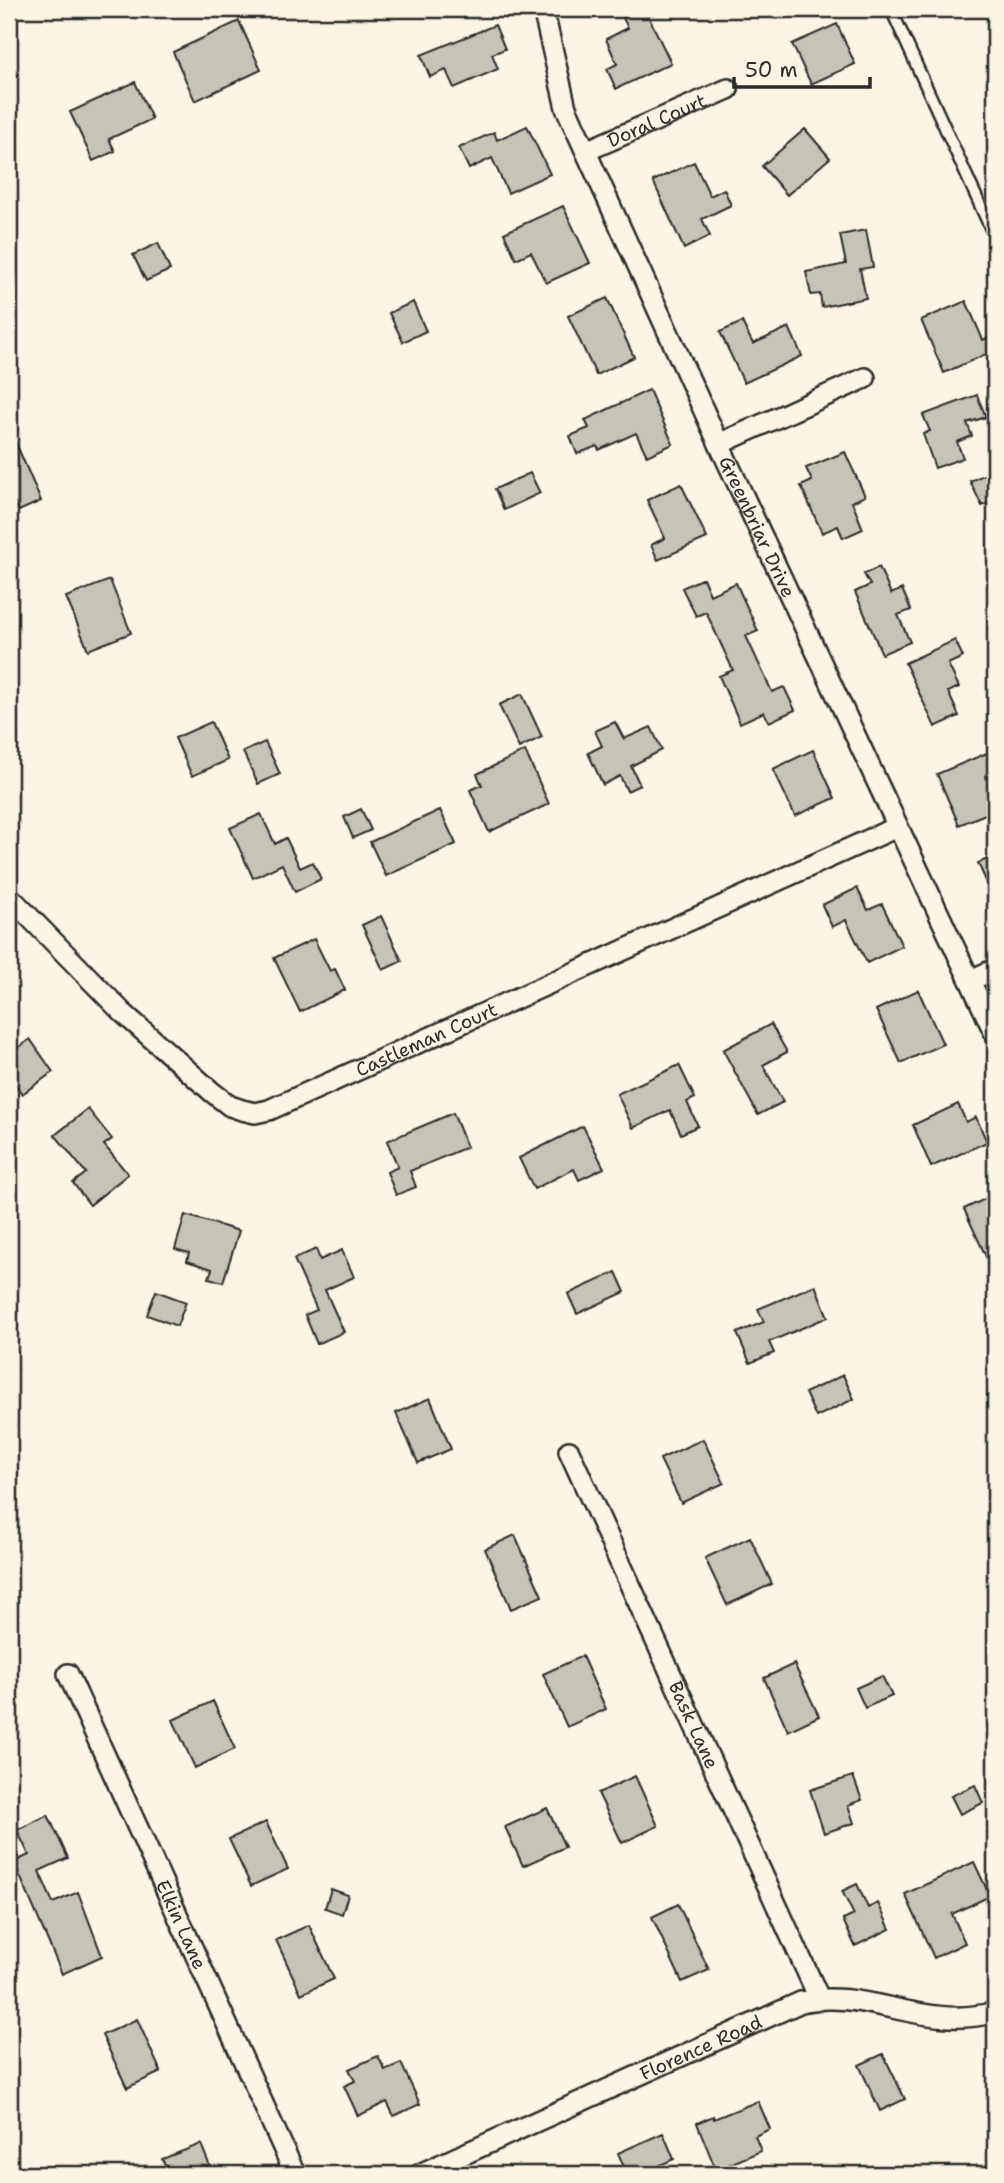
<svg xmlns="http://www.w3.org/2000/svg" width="1004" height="2183" viewBox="0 0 1004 2183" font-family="'Shantell Sans',sans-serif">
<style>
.building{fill:#c8c3b7;stroke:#2b2b2b;stroke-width:2}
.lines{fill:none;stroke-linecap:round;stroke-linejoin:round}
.lane-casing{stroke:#2b2b2b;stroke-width:15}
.street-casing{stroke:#2b2b2b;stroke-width:24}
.lane{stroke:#fcf5e5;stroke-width:10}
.street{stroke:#fcf5e5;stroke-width:19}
.labels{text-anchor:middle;stroke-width:5;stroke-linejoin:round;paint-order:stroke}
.street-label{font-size:19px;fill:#2b2b2b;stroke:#fcf5e5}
</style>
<rect width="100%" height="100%" fill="#fcf5e5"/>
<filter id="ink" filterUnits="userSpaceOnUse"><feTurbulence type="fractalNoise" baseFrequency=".0143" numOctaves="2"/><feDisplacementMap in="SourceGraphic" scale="14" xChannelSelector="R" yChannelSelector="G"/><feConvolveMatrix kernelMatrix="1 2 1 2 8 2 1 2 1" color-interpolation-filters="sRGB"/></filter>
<g filter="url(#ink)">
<!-- building -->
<path class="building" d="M642,9H645L671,63L616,89L607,69L617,64L606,39L628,28L623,18Z
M239,21L261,70L195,101L173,52Z
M837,24L855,64L811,84L792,44Z
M495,25L505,49L492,54L498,69L454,88L446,70L430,77L421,55Z
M135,82L152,119L109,139L115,151L93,161L70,112Z
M527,126L550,174L508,193L492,158L469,169L459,148L494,132L497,140Z
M805,129L830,158L787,195L762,166Z
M694,162L710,196L724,189L731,205L702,219L710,236L684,249L653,181Z
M563,206L590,263L546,283L531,252L516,259L504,233Z
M866,230L873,267L860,269L866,298L822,307L820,294L811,295L806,272L846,264L840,235Z
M158,243L170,270L146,281L133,255Z
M607,298L634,357L596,375L568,316Z
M966,301L983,340L995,335V350L944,373L921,320Z
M413,302L426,331L403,342L389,313Z
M742,322L753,344L789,327L802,356L744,383L720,332Z
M649,390L673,444L647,456L636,433L599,450L597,446L577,454L570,436L589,428L585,420Z
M977,395L986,417L967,423L972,436L957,442L963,458L935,468L923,434L930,431L923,415Z
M9,427L41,501L19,511L15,502L9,505Z
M845,452L865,496L852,502L863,529L843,538L838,526L822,533L801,486L812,481L806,468Z
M995,470V500L982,506L970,481Z
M530,473L540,493L504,510L495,489Z
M681,484L707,538L658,560L651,545L665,538L647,500Z
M879,567L891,594L902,589L911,610L898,615L910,642L882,654L855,592L870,585L864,574Z
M703,578L710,595L736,583L758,631L746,636L772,692L784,687L795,710L769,722L764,712L740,723L719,676L733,670L706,612L696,616L682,588Z
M110,580L131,633L88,650L66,597Z
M955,640L963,657L948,664L959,687L948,692L959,716L935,727L905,663Z
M522,694L542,737L519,748L499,705Z
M211,722L228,760L192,776L175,738Z
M615,722L624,739L651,727L662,750L631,766L640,785L627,791L620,776L603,785L588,753L602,746L595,731Z
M265,742L280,774L258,784L243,752Z
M813,750L835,798L795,816L773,769Z
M525,751L549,804L489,832L470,790L482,785L477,774Z
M992,751L995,771L986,775L995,798V810L959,825L937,774Z
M361,809L371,830L353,838L344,817Z
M440,810L456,844L386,876L370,842Z
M261,814L275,844L286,838L300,868L313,862L321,879L295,892L282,864L253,878L230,828Z
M995,856V901L978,863Z
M857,888L868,910L882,904L902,946L867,963L846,920L832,927L822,905Z
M381,916L402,961L383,970L362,925Z
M314,939L330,971L335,969L345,990L300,1012L274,958Z
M918,990L943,1044L901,1063L876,1010Z
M771,1024L787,1052L763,1065L783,1102L758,1115L723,1050Z
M9,1034L18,1048L30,1039L53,1072L22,1094L9,1075Z
M679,1065L695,1098L687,1102L698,1126L681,1134L670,1110L633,1128L617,1094Z
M958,1104L966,1122L976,1117L987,1142L931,1167L913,1125Z
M88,1109L112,1139L104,1145L128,1174L90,1205L73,1183L86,1173L55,1135Z
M453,1113L467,1147L410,1171L416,1187L396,1195L387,1172L398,1167L387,1141Z
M583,1126L604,1168L579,1180L574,1169L534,1189L519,1158Z
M995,1194V1276L964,1209Z
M185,1215L239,1231L223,1282L209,1278L212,1269L187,1261L189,1253L175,1249Z
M316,1249L320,1260L342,1250L354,1277L325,1290L344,1332L317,1344L305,1315L317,1310L294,1259Z
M616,1272L625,1292L577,1314L568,1294Z
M815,1285L828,1317L769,1342L774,1353L750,1363L737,1333L764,1322L758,1309Z
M156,1291L186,1302L177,1326L147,1315Z
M843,1375L854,1399L816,1417L805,1393Z
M430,1398L451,1449L418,1463L396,1413Z
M703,1439L724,1483L681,1503L660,1459Z
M515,1535L542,1596L511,1609L485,1549Z
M750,1537L772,1584L727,1605L705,1558Z
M582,1656L606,1709L567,1727L543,1674Z
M794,1664L819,1716L788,1731L764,1678Z
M882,1676L892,1696L865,1708L856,1688Z
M213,1701L235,1749L195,1768L173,1720Z
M635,1776L658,1826L622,1843L598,1793Z
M853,1776L862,1800L848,1805L854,1823L824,1833L810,1790Z
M975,1785L983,1803L960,1814L951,1796Z
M547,1808L565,1847L523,1866L505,1827Z
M48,1815L68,1858L39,1871L53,1903L78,1892L102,1956L62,1974L14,1862L29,1855L17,1830Z
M266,1822L288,1869L251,1886L229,1839Z
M974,1862L990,1896L952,1914L965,1943L934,1958L905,1894Z
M857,1884L868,1908L878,1903L890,1929L855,1946L843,1920L854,1915L842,1891Z
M331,1889L348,1895L342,1914L325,1908Z
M678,1904L709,1970L682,1982L652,1917Z
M309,1925L334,1979L301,1994L276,1940Z
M137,2019L161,2072L127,2088L102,2035Z
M883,2054L905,2099L880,2111L859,2065Z
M378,2056L385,2070L401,2063L420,2104L394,2116L387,2102L358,2116L344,2086L355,2081L349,2069Z
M758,2101L770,2129L755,2136L761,2151L716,2170L697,2123L713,2116L714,2119Z
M663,2133L674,2159L658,2166L662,2174H627L618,2153Z
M201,2144L213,2174H169L162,2159Z"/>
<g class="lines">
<!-- lane casing -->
<g class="lane-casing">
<path id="lane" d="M891,9L995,238"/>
</g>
<!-- street casing -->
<g class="street-casing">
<g id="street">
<path id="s1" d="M543,9L566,108L719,444L995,1034"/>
<path id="s2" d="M586,151L728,89"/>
<path d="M719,444L865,378"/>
<path id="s3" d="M9,896L122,1012L212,1092L230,1106L242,1110L255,1113L269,1110L897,827"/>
<path d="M971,980L995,969"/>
<path id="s4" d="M569,1451L819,1998"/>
<path id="s5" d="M68,1674L295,2174"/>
<path id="s6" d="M420,2174L801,2002C866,1987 925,2032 995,2012"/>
</g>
</g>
<!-- lane -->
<use href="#lane" class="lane"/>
<!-- street -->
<use href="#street" class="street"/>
</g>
</g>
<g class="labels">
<!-- street labels -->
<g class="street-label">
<text dy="7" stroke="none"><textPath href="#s2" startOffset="77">Doral Court</textPath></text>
<text dy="7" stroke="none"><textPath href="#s1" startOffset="562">Greenbriar Drive</textPath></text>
<text dy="7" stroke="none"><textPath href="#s3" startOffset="518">Castleman Court</textPath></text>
<text dy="7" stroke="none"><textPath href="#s4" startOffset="301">Bask Lane</textPath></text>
<text dy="7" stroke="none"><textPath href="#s5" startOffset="275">Elkin Lane</textPath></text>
<text dy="7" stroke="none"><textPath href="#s6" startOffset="308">Florence Road</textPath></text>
</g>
</g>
<!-- margin -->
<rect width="1004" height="2183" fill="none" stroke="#fcf5e5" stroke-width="35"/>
<rect x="18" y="18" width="969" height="2148" fill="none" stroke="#2b2b2b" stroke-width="2.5" filter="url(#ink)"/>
<!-- scale -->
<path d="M734 77v10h136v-10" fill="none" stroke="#2b2b2b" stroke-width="3.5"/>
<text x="745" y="77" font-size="21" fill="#2b2b2b" stroke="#fcf5e5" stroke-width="5" paint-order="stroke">50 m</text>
</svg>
